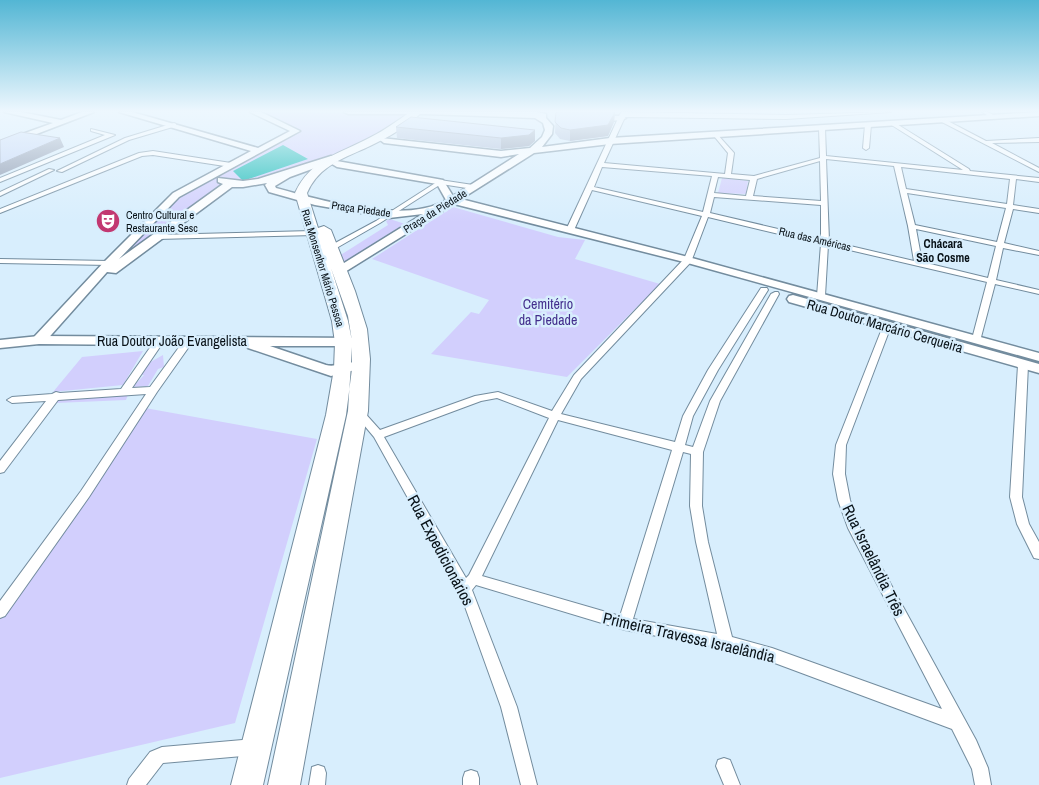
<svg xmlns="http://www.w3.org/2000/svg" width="1039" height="785" viewBox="0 0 1039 785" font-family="'Archivo Narrow',sans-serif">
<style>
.green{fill:#d2cffd}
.water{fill:#15bab5}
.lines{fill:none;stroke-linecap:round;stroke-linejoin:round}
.street-casing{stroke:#738c9e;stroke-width:2}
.secondary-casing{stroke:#738c9e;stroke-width:3}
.primary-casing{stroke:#738c9e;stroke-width:3}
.highway-casing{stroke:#738c9e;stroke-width:2}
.street{fill:#fff;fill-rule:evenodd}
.secondary{fill:#fff;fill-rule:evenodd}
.primary{fill:#fff;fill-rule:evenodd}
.highway{fill:#fff;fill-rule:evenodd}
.wall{fill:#a9b8d4}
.shaded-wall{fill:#8a96ac}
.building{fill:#c5d6f6;stroke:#8a96ac}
.labels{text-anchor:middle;stroke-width:5;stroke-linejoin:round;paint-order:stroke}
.far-street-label{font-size:11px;fill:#081117;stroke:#d8eefd}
.far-poi-label{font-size:11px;fill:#081117;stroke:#d8eefd;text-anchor:start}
.far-neighbourhood-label{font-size:12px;font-weight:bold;fill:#081117;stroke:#d8eefd}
.park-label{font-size:14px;fill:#432e8d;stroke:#d8eefd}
.street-label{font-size:14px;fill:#081117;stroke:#d8eefd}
.near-street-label{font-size:16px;fill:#081117;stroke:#d8eefd}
</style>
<rect width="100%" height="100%" fill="#d8eefd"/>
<!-- green -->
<path class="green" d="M254,112L412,114L378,136L330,159L267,179L228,184L89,287L166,202L216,173L217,178L218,173L296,132Z
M722,178L748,181L746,194L718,193Z
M453,207L558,237L585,240L575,259L660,284L567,377L431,354L471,312L479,314L489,300L372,259Z
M390,219L405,224L377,241L379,244L345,266L339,256L388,225L386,221Z
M143,351L123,385L53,392L82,357Z
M163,355L164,367L158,369L148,386L133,387L144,375H141L147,364Z
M129,392L126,400L56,403L59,397Z
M145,408L317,439L235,723L0,778V619Z"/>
<!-- water -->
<path class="water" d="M283,145L308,159L243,181L233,171Z"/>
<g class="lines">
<!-- street casing -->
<g class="street-casing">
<path id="street" d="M621,112L786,115L891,112L786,119L625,117L604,163L725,174L728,153L714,136L717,134L734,153L731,174L754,176L820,158L819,128L822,126L825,128L826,156L963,170L890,124L889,123L892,121L969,169L970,171L1039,178V182L1016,179L1013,205L1039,209V213L1013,209L1004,243L1039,251V255L1003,248L996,280L1039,290V294L995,284L980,341H974L972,339L987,282L828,245L825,296L821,298L817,296L821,244L708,217L691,262L581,379L561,414L675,442L683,416L708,370L761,288H767L768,290L718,370L693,416L685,445L693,447L710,401L771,294L775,292H778L779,294L720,401L703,452L702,506L708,542L732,637L772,648L942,709L848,528L838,500L833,474L836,445L883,326L884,324H890L891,326L846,445L845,474L850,500L860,528L976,740L988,768L991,785H975L972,769L952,729L772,662L726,649L625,630L476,585L472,590L517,707L537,785H521L501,707L459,590L374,437L353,412L358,409L362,410L380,430L475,396L498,392L552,411L574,375L684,259L702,216L592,190L574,230L567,232L566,230ZM826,159L894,166L908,226L914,261L829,241ZM820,161L821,201L753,196L757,179ZM602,167L712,176L703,212L594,187ZM901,167L1010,179L1007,204L906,189ZM718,177L750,180L746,196L714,193ZM907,193L1006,208L997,242L915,225ZM714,197L821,205V239L710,213ZM916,229L996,246L988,278L922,262ZM497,398L549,418L469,575L466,578L384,437L481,401ZM558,420L672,450L620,616L482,576ZM683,452L691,454L690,506L696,542L717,634L633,619Z
M982,112H988L997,117L992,118Z
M942,118L986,141L1039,138V142L992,143L1039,168V172L940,121L939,120Z
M174,123L176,124V126L129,140L62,172L57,171L125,138Z
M868,123L871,125L869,148L866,150L863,148L865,125Z
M91,129L115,135L0,182V178L105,135L91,131Z
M153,151L231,163L234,165L231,167L153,155L142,156L0,213V209L139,153Z
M49,169L54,170L0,196V192Z
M440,180L473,185L476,187L473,189L441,184L380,223L333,250H327L326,248L376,221Z
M312,231H315V235L157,239L153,237L157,235Z
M0,259L109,261L113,263L109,265L0,263Z
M159,338L164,341L132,388L150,387L185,339H191L193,341L157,392L89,497L5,616L0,618V601L81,491L146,394L58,400L4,472L0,473V461L46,401L12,403L7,400L12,397L52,394L56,392L60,393L121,389L156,339Z
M1023,362L1028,365L1022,497L1029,524L1039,542V559L1034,558L1017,524L1010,497L1018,365Z
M254,739L260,741L262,747L260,753L254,755L163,763L146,785H127L129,779L150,752L162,747Z
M724,758L730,760L740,785H724L716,766L718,760Z
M318,765L324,767L326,773L325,785H309L312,767Z
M471,770L477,772L479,778V785H463V778L465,772Z"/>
</g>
<!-- secondary casing -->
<g class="secondary-casing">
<path id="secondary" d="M4,112H21L61,120L82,112H94L0,148V142L53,123Z
M119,112H132L258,148L290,131L250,112H261L300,131L179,197L119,259L223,184L218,182V178L243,181L258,179L331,156L334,157V161L290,177L275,186L276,188C320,200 405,225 446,200L437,184L337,167L332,164L337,161L443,180L453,196L519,154L501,157L384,143L380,140L381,138L501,151L530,148L542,137L545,130L543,123L535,118L426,114H348L344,112H537L546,114V118L553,126L552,134L542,147L610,138L1039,112V116L610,144L534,153L461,199L692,258L1039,353V361L684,262L454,204L340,275L334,271L336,268L423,214L389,218L315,205L269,192L265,185L267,183L243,187H232L116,273L107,272L44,343H34L32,340L34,337L105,261L173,193L251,151Z
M593,115L622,116L626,118C619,122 599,121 592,117Z
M793,295L1039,364V373L789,302L787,299L789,296Z"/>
</g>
<!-- primary casing -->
<g class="primary-casing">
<path id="primary" d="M39,336L357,338L362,339L364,342L362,345L357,346H270L326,365C337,368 348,360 359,363L362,366L359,369L331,376L248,348L246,346L39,344L0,348V340Z"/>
</g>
<!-- highway casing -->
<g class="highway-casing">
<path id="highway" d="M410,112H422C408,126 387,138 370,146C345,158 319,165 307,193L318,228L324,226L331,230L355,291L367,329L370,359L368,411L300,785H268L348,411L352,347V369L346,415L263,785H231L326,415L334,369L335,343L332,321L295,193C311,158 340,154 371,137C385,130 397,121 410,112ZM331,268L348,316L352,341L348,321Z"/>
</g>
<!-- street -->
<use href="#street" class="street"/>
<!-- secondary -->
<use href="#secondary" class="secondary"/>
<!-- primary -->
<use href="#primary" class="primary"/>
<!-- highway -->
<use href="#highway" class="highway"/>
</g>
<!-- wall -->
<path class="wall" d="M556,112H615L614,122L608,136L570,141L560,139L555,133Z
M396,127L535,141L529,146L501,149L397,138Z"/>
<!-- shaded-wall -->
<path class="shaded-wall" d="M615,112L614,122L608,136L570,141V130Z
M535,130V141L529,146L501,149V138Z
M60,138L64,147L0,175V164Z"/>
<!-- building -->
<path class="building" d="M556,112H615L608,125L570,130L561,128L555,122Z
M411,117L535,130L529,135L501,138L396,127Z
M21,132L60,138L0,164V140Z"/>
<!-- sky -->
<linearGradient id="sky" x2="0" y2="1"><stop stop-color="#53b6d4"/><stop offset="0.5" stop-color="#edf7fe"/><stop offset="1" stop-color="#edf7fe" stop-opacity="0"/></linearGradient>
<rect width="1039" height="222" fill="url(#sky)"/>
<!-- icons -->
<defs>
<g id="theatre-disc" transform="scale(1.25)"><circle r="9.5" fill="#c23871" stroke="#d8eefd"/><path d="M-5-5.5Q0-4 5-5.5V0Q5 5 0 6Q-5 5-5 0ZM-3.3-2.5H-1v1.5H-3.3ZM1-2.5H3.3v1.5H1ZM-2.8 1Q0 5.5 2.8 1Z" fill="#fff"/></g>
</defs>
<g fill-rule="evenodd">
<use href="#theatre-disc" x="108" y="221"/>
</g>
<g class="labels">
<!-- far-street labels -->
<g class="far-street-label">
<text transform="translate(361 209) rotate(8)" y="4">Praça Piedade</text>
<text transform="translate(435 211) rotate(-32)" y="4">Praça da Piedade</text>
<text transform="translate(815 239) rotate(13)" y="4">Rua das Américas</text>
<text transform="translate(323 268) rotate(73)" y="4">Rua Monsenhor Mário Pessoa</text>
</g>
<!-- far-poi labels -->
<g class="far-poi-label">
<text x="126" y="219">Centro Cultural e<tspan x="126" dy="13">Restaurante Sesc</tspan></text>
</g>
<!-- far-neighbourhood labels -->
<g class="far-neighbourhood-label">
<text x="943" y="248">Chácara<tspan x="943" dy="14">São Cosme</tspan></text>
</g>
<!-- park labels -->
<g class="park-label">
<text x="548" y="309">Cemitério<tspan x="548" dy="16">da Piedade</tspan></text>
</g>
<!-- street labels -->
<g class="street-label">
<text transform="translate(885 326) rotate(16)" y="5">Rua Doutor Marcário Cerqueira</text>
<text x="172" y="346">Rua Doutor João Evangelista</text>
</g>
<!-- near-street labels -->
<g class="near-street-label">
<text transform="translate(441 550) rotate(62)" y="6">Rua Expedicionários</text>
<text transform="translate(874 560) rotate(64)" y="6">Rua Israelândia Três</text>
<text transform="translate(689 637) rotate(13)" y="6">Primeira Travessa Israelândia</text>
</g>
</g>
</svg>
